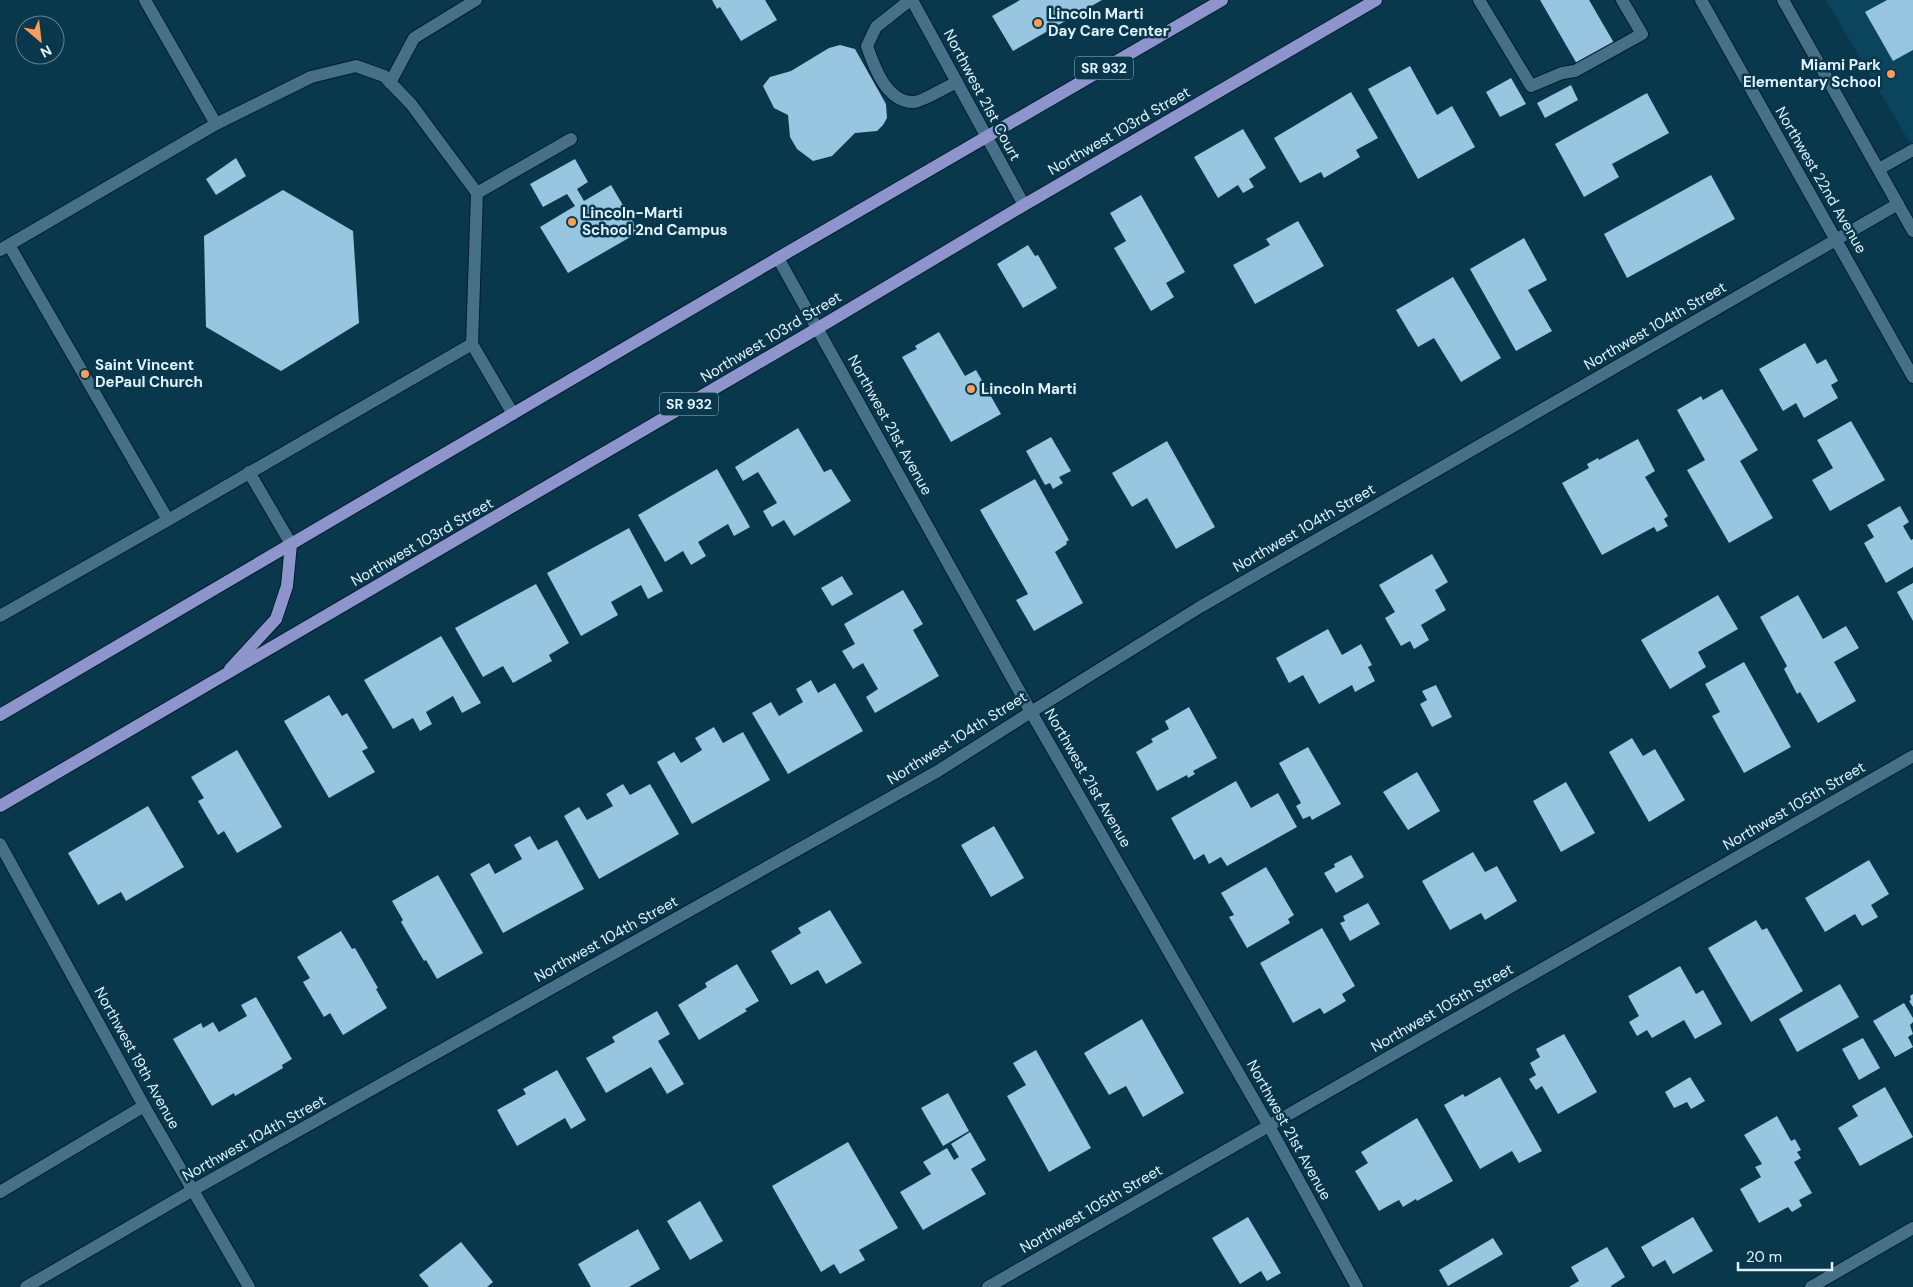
<svg xmlns="http://www.w3.org/2000/svg" width="1913" height="1287" viewBox="0 0 1913 1287" font-family="'DM Sans',sans-serif">
<style>
.built{fill:#0a445d}
.building{fill:#98c5df}
.lines{fill:none;stroke-linecap:round;stroke-linejoin:round}
.lane-casing{stroke:#001d2c;stroke-width:14}
.street-casing{stroke:#001d2c;stroke-width:14}
.secondary-casing{stroke:#001d2c;stroke-width:14}
.primary-casing{stroke:#001d2c;stroke-width:14}
.lane{stroke:#467087;stroke-width:12}
.street{stroke:#467087;stroke-width:12}
.secondary{stroke:#467087;stroke-width:12}
.primary{stroke:#8e95cd;stroke-width:12}
.poi-dot{fill:#fe9c58;stroke:#09374c;stroke-width:2}
.labels{text-anchor:middle;stroke-width:5;stroke-linejoin:round;paint-order:stroke}
.shield{fill:#09374c;stroke:#a0bac7;stroke-width:1}
.shield-label{font-size:14px;font-weight:bold;fill:#e0f2fc}
.poi-label{font-size:15px;font-weight:bold;fill:#e0f2fc;stroke:#09374c;text-anchor:start}
.street-label{font-size:15px;fill:#e0f2fc;stroke:#09374c}
</style>
<rect width="100%" height="100%" fill="#09374c"/>
<!-- built -->
<path class="built" d="M1826,0H1913V148Z"/>
<!-- building -->
<path class="building" d="M712,0H765L777,20L741,41L720,7L717,9Z
M1020,0H1102L1013,51L992,16Z
M1540,0H1589L1614,43L1577,64Z
M1887,0H1913V50L1893,61L1865,12Z
M840,45L855,49L886,104L887,118L883,125L877,131L855,133L832,156L813,161L797,149L790,137L788,115L774,108L763,86L770,77L791,71L829,48Z
M1410,66L1437,115L1452,106L1475,147L1418,179L1368,89Z
M1511,78L1526,104L1500,117L1486,92Z
M1571,85L1578,100L1545,118L1537,103Z
M1351,92L1378,138L1356,150L1360,157L1324,178L1321,172L1300,183L1274,138Z
M1647,93L1669,133L1612,164L1619,177L1584,197L1555,144Z
M1243,129L1266,168L1249,179L1254,187L1243,193L1238,185L1218,198L1194,157Z
M236,158L246,176L216,195L206,179Z
M575,159L588,182L577,189L584,201L611,185L639,232L568,273L540,227L575,206L567,194L543,207L530,184Z
M1711,175L1735,219L1627,278L1604,234Z
M283,190L353,231L359,323L281,371L206,327L204,236Z
M1141,195L1185,272L1166,283L1174,297L1151,311L1114,248L1126,241L1110,213Z
M1298,221L1324,266L1255,304L1233,265L1270,245L1266,239Z
M1524,238L1547,280L1528,290L1552,331L1516,351L1470,269Z
M1028,245L1035,256L1038,255L1057,288L1023,308L997,264Z
M1453,277L1501,358L1461,382L1434,338L1418,347L1396,310Z
M939,332L965,376L976,370L1001,414L951,442L902,357L917,349L915,346Z
M1805,343L1817,364L1826,359L1838,381L1831,385L1838,398L1804,418L1796,403L1783,411L1759,369Z
M1722,389L1758,450L1740,461L1773,518L1729,543L1687,470L1705,460L1677,410L1701,396L1703,400Z
M1851,421L1885,480L1830,511L1812,480L1833,468L1817,440Z
M798,428L824,472L831,469L851,501L794,536L784,520L772,527L763,511L777,503L758,472L743,481L735,467Z
M1051,437L1071,471L1059,477L1063,483L1053,489L1050,483L1045,485L1026,451Z
M1638,439L1655,471L1645,477L1668,516L1664,519L1668,526L1657,532L1654,527L1602,555L1562,483L1589,468L1587,464L1598,458L1599,460Z
M1167,441L1215,527L1176,549L1147,498L1132,507L1112,473Z
M717,469L750,527L734,536L728,524L698,542L706,556L691,565L683,551L665,562L638,515Z
M1035,479L1069,540L1066,542L1067,544L1055,552L1083,603L1034,631L1016,600L1028,594L980,510Z
M1900,506L1909,522L1903,526L1911,540L1913,539V567L1886,583L1864,543L1874,537L1867,525Z
M629,528L663,591L648,599L641,585L611,602L618,615L581,636L547,573Z
M1432,554L1448,582L1435,590L1446,610L1421,625L1429,640L1414,649L1410,641L1401,646L1385,618L1395,612L1379,585Z
M842,576L853,594L832,606L821,588Z
M1913,583V621L1897,592Z
M536,584L569,643L549,655L552,661L513,683L503,666L483,677L455,628Z
M903,590L923,624L913,630L939,676L875,713L866,697L878,689L863,663L853,669L842,651L855,644L844,624Z
M1718,595L1738,629L1698,652L1706,667L1670,689L1641,640Z
M1798,595L1823,639L1846,626L1859,648L1834,662L1856,701L1818,723L1800,692L1797,694L1784,669L1787,666L1760,617Z
M1328,629L1342,655L1361,644L1372,665L1368,667L1375,681L1355,692L1352,685L1319,704L1303,675L1289,683L1276,658Z
M441,636L481,703L462,713L453,696L426,712L432,724L420,731L413,718L393,729L364,680Z
M1744,662L1791,747L1744,773L1712,716L1720,712L1705,684Z
M811,680L818,693L835,683L863,731L788,774L752,713L771,702L779,716L803,702L796,689Z
M1436,685L1452,717L1432,727L1420,704L1427,700L1422,691Z
M329,695L342,716L347,713L368,748L362,751L375,772L329,798L284,721Z
M1189,707L1217,758L1193,771L1195,774L1188,778L1187,775L1157,791L1136,752L1153,742L1151,739L1169,729L1165,721Z
M714,727L723,743L743,732L770,780L692,824L657,762L674,752L681,763L702,750L695,738Z
M1632,738L1643,756L1655,749L1685,800L1649,822L1609,752Z
M1308,747L1341,804L1312,820L1310,816L1303,819L1296,806L1301,803L1279,763Z
M237,750L282,827L237,853L224,831L218,835L198,801L204,798L191,777Z
M1417,772L1440,811L1408,830L1383,792Z
M1236,781L1251,808L1278,793L1297,827L1227,866L1221,857L1209,864L1204,854L1194,860L1171,818Z
M1566,782L1595,833L1561,852L1533,801Z
M623,784L630,795L650,784L679,834L599,879L564,816L579,807L587,820L613,806L606,794Z
M148,806L184,867L126,901L121,892L98,905L68,853Z
M994,826L1024,878L991,897L961,845Z
M530,836L538,850L557,840L584,889L503,933L470,874L489,863L495,874L522,859L514,845Z
M1473,852L1485,872L1497,866L1517,901L1485,920L1481,913L1450,930L1422,881Z
M1351,855L1364,877L1336,893L1324,873L1335,867L1334,864Z
M1869,860L1889,894L1871,905L1878,917L1862,926L1855,914L1825,932L1805,898Z
M1266,867L1294,915L1288,919L1290,923L1247,948L1229,917L1234,915L1221,893Z
M438,875L483,953L437,979L426,960L424,961L401,922L403,920L392,901Z
M1368,903L1380,924L1350,941L1340,923L1345,921L1343,916Z
M830,910L862,963L826,984L818,970L791,985L771,951L801,933L798,928Z
M1756,920L1762,930L1767,928L1803,991L1751,1022L1708,948Z
M1322,928L1355,986L1342,994L1346,1001L1324,1014L1320,1008L1293,1023L1260,963Z
M341,931L352,949L355,948L378,988L376,989L387,1008L343,1035L330,1013L324,1017L303,982L310,978L297,957Z
M737,964L759,1001L745,1009L747,1011L699,1040L678,1005L707,987L705,983Z
M1680,966L1696,994L1703,990L1722,1024L1695,1039L1684,1020L1652,1038L1647,1030L1637,1036L1629,1022L1639,1016L1628,996Z
M1840,984L1859,1017L1797,1052L1779,1019Z
M1913,994V1007L1909,1001L1911,1000L1910,996Z
M256,997L292,1059L282,1065L283,1068L235,1096L234,1093L212,1106L173,1039L201,1023L203,1028L213,1022L219,1032L247,1016L241,1005Z
M1904,1003L1913,1018V1022L1910,1025L1913,1034L1908,1037L1913,1047L1895,1057L1873,1021Z
M657,1011L670,1034L658,1041L684,1084L667,1094L651,1067L606,1093L586,1058L615,1042L612,1037Z
M1142,1019L1184,1093L1143,1117L1126,1086L1109,1095L1084,1053Z
M1564,1034L1597,1092L1558,1114L1542,1086L1536,1090L1529,1079L1536,1075L1530,1063L1540,1057L1536,1049Z
M1863,1038L1880,1068L1859,1080L1842,1049Z
M1036,1050L1091,1148L1049,1172L1007,1096L1026,1085L1013,1063Z
M557,1070L586,1120L571,1129L565,1118L517,1146L497,1110L526,1094L523,1089Z
M1500,1077L1542,1151L1519,1163L1512,1151L1480,1169L1444,1105L1463,1094L1465,1097Z
M1690,1077L1705,1101L1691,1109L1687,1102L1674,1108L1665,1092Z
M1885,1087L1913,1137L1860,1166L1838,1128L1858,1116L1852,1106Z
M948,1093L969,1131L943,1146L921,1108Z
M1777,1116L1791,1141L1795,1139L1801,1150L1797,1152L1801,1158L1794,1162L1812,1193L1799,1200L1802,1206L1792,1212L1788,1207L1759,1223L1740,1189L1761,1177L1755,1167L1762,1164L1744,1135Z
M1417,1118L1453,1181L1417,1201L1416,1199L1403,1207L1399,1200L1379,1211L1355,1171L1368,1163L1361,1152Z
M970,1132L986,1160L971,1169L986,1194L923,1230L900,1192L931,1174L923,1162L947,1148L954,1160L959,1157L951,1144Z
M848,1142L898,1228L859,1250L865,1260L840,1274L834,1264L821,1272L772,1186Z
M700,1201L723,1241L690,1260L667,1221Z
M1248,1217L1281,1273L1267,1281L1261,1271L1240,1284L1212,1238Z
M1693,1217L1713,1251L1673,1274L1665,1260L1653,1267L1641,1247Z
M638,1229L660,1269L629,1287H591L578,1264Z
M1493,1238L1503,1254L1448,1286L1439,1270Z
M461,1242L493,1282L487,1287H429L419,1275Z
M1607,1247L1625,1277L1611,1286V1287H1569L1579,1281L1571,1267Z"/>
<g class="lines">
<!-- lane casing -->
<g class="lane-casing">
<path id="lane" d="M145,0L216,124
M910,0L876,27L867,46C874,67 887,103 914,102C922,102 948,86 957,82
M1479,0L1531,86L1562,73L1575,71L1642,34L1622,0
M390,83L414,38L476,0
M1879,169L1913,150
M477,193L571,139
M0,250L216,124L311,77L356,66L384,76L411,104L477,193L472,344
M249,472L291,544
M168,520L472,344L513,414
M0,616L168,520L9,245
M0,1192L144,1106"/>
</g>
<!-- street casing -->
<g class="street-casing">
<path id="street" d="M912,0L1024,205
M778,258L1031,712L1269,1126L1357,1287
M0,844L144,1106L249,1287
M26,1287L193,1190L938,771L1031,712L1200,607L1898,204
M988,1287L1913,756
M1811,1287L1913,1228"/>
</g>
<!-- secondary casing -->
<g class="secondary-casing">
<path id="secondary" d="M1701,0L1913,377
M1783,0L1913,231"/>
</g>
<!-- primary casing -->
<g class="primary-casing">
<path id="primary" d="M230,669L276,619L287,586L291,544
M0,715L778,258L1222,0
M0,806L818,328L1024,205L1376,0"/>
</g>
<!-- lane -->
<use href="#lane" class="lane"/>
<!-- street -->
<use href="#street" class="street"/>
<!-- secondary -->
<use href="#secondary" class="secondary"/>
<!-- primary -->
<use href="#primary" class="primary"/>
</g>
<!-- markers -->
<g class="poi-dot">
<circle cx="1038" cy="23" r="5"/>
<circle cx="1891" cy="74" r="5"/>
<circle cx="572" cy="222" r="5"/>
<circle cx="85" cy="374" r="5"/>
<circle cx="971" cy="389" r="5"/>
</g>
<g class="labels">
<!-- shield labels -->
<g class="shield">
<rect x="1075" y="56.5" width="58" height="23" rx="4"/>
<rect x="660" y="392.5" width="58" height="23" rx="4"/>
</g>
<g class="shield-label">
<text x="1104" y="73">SR 932</text>
<text x="689" y="409">SR 932</text>
</g>
<!-- poi labels -->
<g class="poi-label">
<text x="1048" y="19">Lincoln Marti<tspan x="1048" dy="17">Day Care Center</tspan></text>
<text x="1881" y="70" text-anchor="end">Miami Park<tspan x="1881" dy="17">Elementary School</tspan></text>
<text x="582" y="218">Lincoln-Marti<tspan x="582" dy="17">School 2nd Campus</tspan></text>
<text x="95" y="370">Saint Vincent<tspan x="95" dy="17">DePaul Church</tspan></text>
<text x="981" y="394">Lincoln Marti</text>
</g>
<!-- street labels -->
<g class="street-label">
<text transform="translate(982 95) rotate(62)" y="5">Northwest 21st Court</text>
<text transform="translate(1119 131) rotate(-30)" y="5">Northwest 103rd Street</text>
<text transform="translate(1821 180) rotate(60)" y="5">Northwest 22nd Avenue</text>
<text transform="translate(1655 326) rotate(-30)" y="5">Northwest 104th Street</text>
<text transform="translate(771 337) rotate(-31)" y="5">Northwest 103rd Street</text>
<text transform="translate(890 425) rotate(61)" y="5">Northwest 21st Avenue</text>
<text transform="translate(1304 528) rotate(-30)" y="5">Northwest 104th Street</text>
<text transform="translate(422 542) rotate(-30)" y="5">Northwest 103rd Street</text>
<text transform="translate(957 738) rotate(-32)" y="5">Northwest 104th Street</text>
<text transform="translate(1088 778) rotate(60)" y="5">Northwest 21st Avenue</text>
<text transform="translate(1794 806) rotate(-30)" y="5">Northwest 105th Street</text>
<text transform="translate(606 939) rotate(-29)" y="5">Northwest 104th Street</text>
<text transform="translate(1442 1008) rotate(-30)" y="5">Northwest 105th Street</text>
<text transform="translate(137 1058) rotate(61)" y="5">Northwest 19th Avenue</text>
<text transform="translate(1289 1130) rotate(61)" y="5">Northwest 21st Avenue</text>
<text transform="translate(254 1138) rotate(-29)" y="5">Northwest 104th Street</text>
<text transform="translate(1091 1209) rotate(-30)" y="5">Northwest 105th Street</text>
</g>
</g>
<!-- north arrow -->
<g transform="translate(40 40) rotate(152)"><circle r="24" fill="#09374c" stroke="#5f8292"/>
<path d="M0-4L9 19L0 12L-9 19Z" fill="#fe9c58"/>
<text y="-8" font-size="14" font-weight="bold" text-anchor="middle" fill="#e0f2fc">N</text>
</g>
<!-- scale -->
<path d="M1738 1262v8h94v-8" fill="none" stroke="#e0f2fc" stroke-width="2.5"/>
<text x="1746" y="1262" font-size="15" fill="#e0f2fc" stroke="#09374c" stroke-width="4" paint-order="stroke">20 m</text>
</svg>
